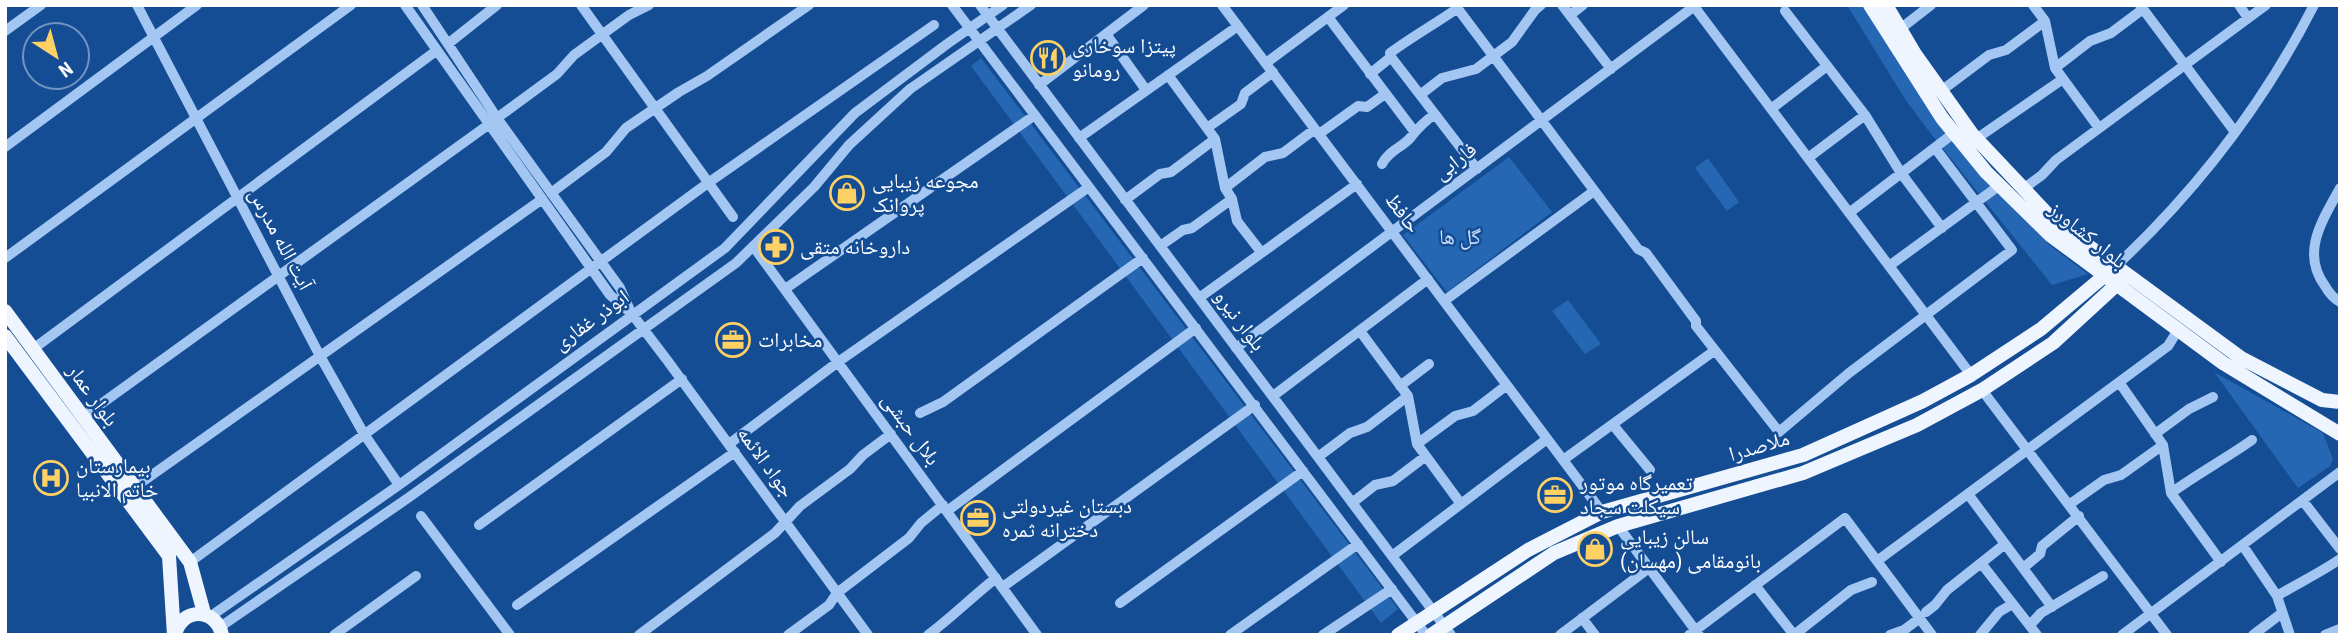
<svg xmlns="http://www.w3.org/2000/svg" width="2345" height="640" viewBox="0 0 2345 640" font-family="'Roboto Condensed','Noto Naskh Arabic',sans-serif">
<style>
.green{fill:#2667b3}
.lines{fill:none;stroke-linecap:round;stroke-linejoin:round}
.minor{stroke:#a3c7f2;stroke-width:10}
.major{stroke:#eef5ff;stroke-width:14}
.labels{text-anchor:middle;stroke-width:5;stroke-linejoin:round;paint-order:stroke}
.poi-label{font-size:21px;fill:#fff;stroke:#144d94;text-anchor:start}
.street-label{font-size:21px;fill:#fff;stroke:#144d94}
.park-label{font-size:21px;fill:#cae1fd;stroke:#144d94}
</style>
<rect width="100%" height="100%" fill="#144d94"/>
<!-- green -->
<path class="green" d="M1847,5H1863L1954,133L2048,244L2088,274L2052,285L1928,130L1905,99Z
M981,58L1398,609L1381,623L971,66Z
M1509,157L1552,212L1447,292L1403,235Z
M1708,158L1739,202L1727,211L1695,168Z
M1568,300L1601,344L1585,354L1552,311Z
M2214,372L2323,433L2333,459L2330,466L2298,488Z"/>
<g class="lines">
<!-- minor -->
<path class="minor" d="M137,5L320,356L364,434L399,485
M405,5L610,295L632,314L667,360L868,635
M422,5L497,118L620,288L629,308
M581,5L733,217
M952,5L1426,635
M980,5L1451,635
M1222,5L1602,512
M1455,5L1638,249L1646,253L1696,321V326L1779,432L1849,373L2012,250L1935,148
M1562,5L1611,69
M1693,5L1971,375
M2033,5L2045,21L2055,68L2099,128
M2140,5L2235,132
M2239,5L2248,18
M1785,11L1865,115L1901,173L1942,228
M1570,15L1583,5
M1328,17L1414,131
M1900,29L1931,5
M5,31L41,5
M1106,34L1146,90
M449,43L497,5
M1391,57L1477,169
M1266,63L1344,5
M2055,68L2090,41L2111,33L2143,9
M1370,74L1391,57L1390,53C1413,36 1435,24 1458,8
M1168,75L1215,139L1225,188L1232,199L1237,221L1261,252
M1039,85L1144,5
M1941,91L1989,55L2006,50L2045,21
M1420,95L1442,78L1476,69L1512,42L1535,10L1541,5
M1771,109L1827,66
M497,118L557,74L574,55L629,15L649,5
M1207,128L1241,104L1245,93L1273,72
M1319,134L1358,106L1367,107L1385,94
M1079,138L1238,26
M1976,139L2063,79
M5,147L197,5
M1808,158L1865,115
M1382,164C1389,150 1402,148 1411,137C1418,128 1425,121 1435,114
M1225,188L1265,157L1283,153L1315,129
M2340,188C2323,220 2300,252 2325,286C2329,293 2333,298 2340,302
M2023,189L2042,175L2056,160L2266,5
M551,193L606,152L626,128L679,92L707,76L809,5
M1125,200L1160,174L1171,172L1215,139
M1849,213L1954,133
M753,246L1037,635
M1160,246L1183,230L1192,228L1232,199
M5,258L351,5
M1889,266L2000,185
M2116,266C2196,191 2264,103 2314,5
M785,289L1035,115
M1199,298L1357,184
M1444,301L1594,191
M1360,331L1408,396L1417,444L1461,504
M1236,348L1696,5
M33,349L436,51
M2119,382L2163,445L2171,493L2221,562
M1400,386L1429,364
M1982,390L2167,635
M1273,396L1428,279
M920,413L943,402L1143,258
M83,417L488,125
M1613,425L1650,470
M2155,434L2189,409L2213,397
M729,444L838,362L1089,187
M1417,444L1455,416L1473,411L1507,385
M1318,457L1350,433L1367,427L1408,396
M1563,460L1714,351
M135,487L541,200
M2171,493C2197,474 2225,459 2252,440
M1968,494L2052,607
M2303,501L2340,549
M1352,503L1375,485L1393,481L1426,456
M2070,504L2104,480L2121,475L2163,445
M947,511L1196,328
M421,516L510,635
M479,525L682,379
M1618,526L1699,635
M2243,546L2277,596L2290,635
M1392,556L1547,439
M1877,561L2168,346L2178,330
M190,562L708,183L934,25
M1981,563L2037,635
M2023,568L2040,554L2042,546L2079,516
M1755,585L1794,635
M1004,586L1255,405
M2277,596C2298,583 2320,573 2340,559
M1120,603L1303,471
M517,605L735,452
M1926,612L1935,605L1947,590L2005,544
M211,616L399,485L725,248L855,113L947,44L1003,5
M1582,618L1595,635
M2030,625L2041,613L2103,576
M220,627L408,498L736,263L814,187L849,145L910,89L1031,5
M334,635L416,576
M639,635L775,533L800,506L850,469L863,455L891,434
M788,635L829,605L837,593L909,538L921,523L943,505
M928,635C952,617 972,597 996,578
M1230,635L1358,544
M1323,635L1392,589
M1560,635L1649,568
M1689,635L1845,518L1932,635
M1794,635L1851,590L1872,582
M1890,635L1904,630L1920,618
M1980,635L1999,612L2009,606
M2122,635L2340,472
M2253,635L2282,613
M2325,635L2340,629"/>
<!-- major -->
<path class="major" d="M1870,5L1942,118L1986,172L2050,235L2223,363L2340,434
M1886,5L1915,54L1972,134L2053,220L2241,358L2322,400L2340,402
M5,311L190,562L204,613
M5,336L169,556L174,635
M175,635C181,607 216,607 222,635
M1398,635L1528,550L1602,512L1803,455L1923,401L1971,375L2041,329L2116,266
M1431,635L1554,553L1618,526L1803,473L1917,425L1982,390L2053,343L2127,275"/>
</g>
<!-- icons -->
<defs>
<g id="restaurant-ring" transform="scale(1.75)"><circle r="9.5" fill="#144d94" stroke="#ffd164" stroke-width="1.5"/><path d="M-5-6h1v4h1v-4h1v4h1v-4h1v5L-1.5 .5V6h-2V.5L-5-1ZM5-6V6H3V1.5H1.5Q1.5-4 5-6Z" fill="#ffd164"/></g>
<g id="shop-ring" transform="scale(1.75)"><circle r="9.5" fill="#144d94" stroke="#ffd164" stroke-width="1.5"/><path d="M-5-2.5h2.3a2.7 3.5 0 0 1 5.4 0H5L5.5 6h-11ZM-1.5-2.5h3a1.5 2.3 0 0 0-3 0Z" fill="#ffd164"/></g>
<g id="pharmacy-ring" transform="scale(1.75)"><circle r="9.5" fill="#144d94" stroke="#ffd164" stroke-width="1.5"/><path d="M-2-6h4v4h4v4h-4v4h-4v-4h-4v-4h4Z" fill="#ffd164"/></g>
<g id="office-ring" transform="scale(1.75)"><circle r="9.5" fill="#144d94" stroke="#ffd164" stroke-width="1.5"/><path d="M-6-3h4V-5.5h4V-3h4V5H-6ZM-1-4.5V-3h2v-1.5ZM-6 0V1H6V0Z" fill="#ffd164"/></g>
<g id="hospital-ring" transform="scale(1.75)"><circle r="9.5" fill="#144d94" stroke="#ffd164" stroke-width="1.5"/><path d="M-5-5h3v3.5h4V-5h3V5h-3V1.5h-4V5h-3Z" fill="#ffd164"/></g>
</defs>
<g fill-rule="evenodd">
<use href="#restaurant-ring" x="1048" y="58"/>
<use href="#shop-ring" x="847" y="193"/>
<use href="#pharmacy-ring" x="776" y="247"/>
<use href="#office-ring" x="733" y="340"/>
<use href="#hospital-ring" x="51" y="478"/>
<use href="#office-ring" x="1555" y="495"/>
<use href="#office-ring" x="978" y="518"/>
<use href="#shop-ring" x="1595" y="549"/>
</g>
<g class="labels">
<!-- poi labels -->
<g class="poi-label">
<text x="1072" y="53">پیتزا سوخاری<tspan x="1072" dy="24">رومانو</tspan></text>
<text x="872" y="188">مجوعه زیبایی<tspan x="872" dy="24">پروانک</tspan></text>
<text x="800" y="254">داروخانه متقی</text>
<text x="758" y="347">مخابرات</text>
<text x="76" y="473">بیمارستان<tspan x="76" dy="24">خاتم الانبیا</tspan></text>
<text x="1580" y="490">تعمیرگاه موتور<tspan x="1580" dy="24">سیکلت سجاد</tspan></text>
<text x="1002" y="513">دبستان غیردولتی<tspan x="1002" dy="24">دخترانه ثمره</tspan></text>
<text x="1620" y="544">سالن زیبایی<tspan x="1620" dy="24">بانومقامی (مهسان)</tspan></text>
</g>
<!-- street labels -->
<g class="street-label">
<text transform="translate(1455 161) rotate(-37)" y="7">فارابی</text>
<text transform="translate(1403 213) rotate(53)" y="7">حافظ</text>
<text transform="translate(2088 235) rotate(39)" y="7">بلوار کشاورز</text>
<text transform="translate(281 239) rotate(62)" y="7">آیت الله مدرس</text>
<text transform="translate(591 320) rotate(-36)" y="7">ابوذر غفاری</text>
<text transform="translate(1240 320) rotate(53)" y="7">بلوار نیرو</text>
<text transform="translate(93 395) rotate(54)" y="7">بلوار عمار</text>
<text transform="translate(911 429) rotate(54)" y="7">بلال حبشی</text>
<text transform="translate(1759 446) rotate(-16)" y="7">ملاصدرا</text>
<text transform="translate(766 462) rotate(54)" y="7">جواد الائمه</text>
</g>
<!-- park labels -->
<g class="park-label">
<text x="1460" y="244">گل ها</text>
</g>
</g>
<!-- border -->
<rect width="2345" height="640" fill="none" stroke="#ffffff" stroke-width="14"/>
<!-- north arrow -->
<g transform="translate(56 56) rotate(144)"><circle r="33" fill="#144d94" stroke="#7294bf" stroke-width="2"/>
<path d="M0-5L12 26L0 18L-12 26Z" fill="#ffd164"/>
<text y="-10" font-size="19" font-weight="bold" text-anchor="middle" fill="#ffffff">N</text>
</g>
</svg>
